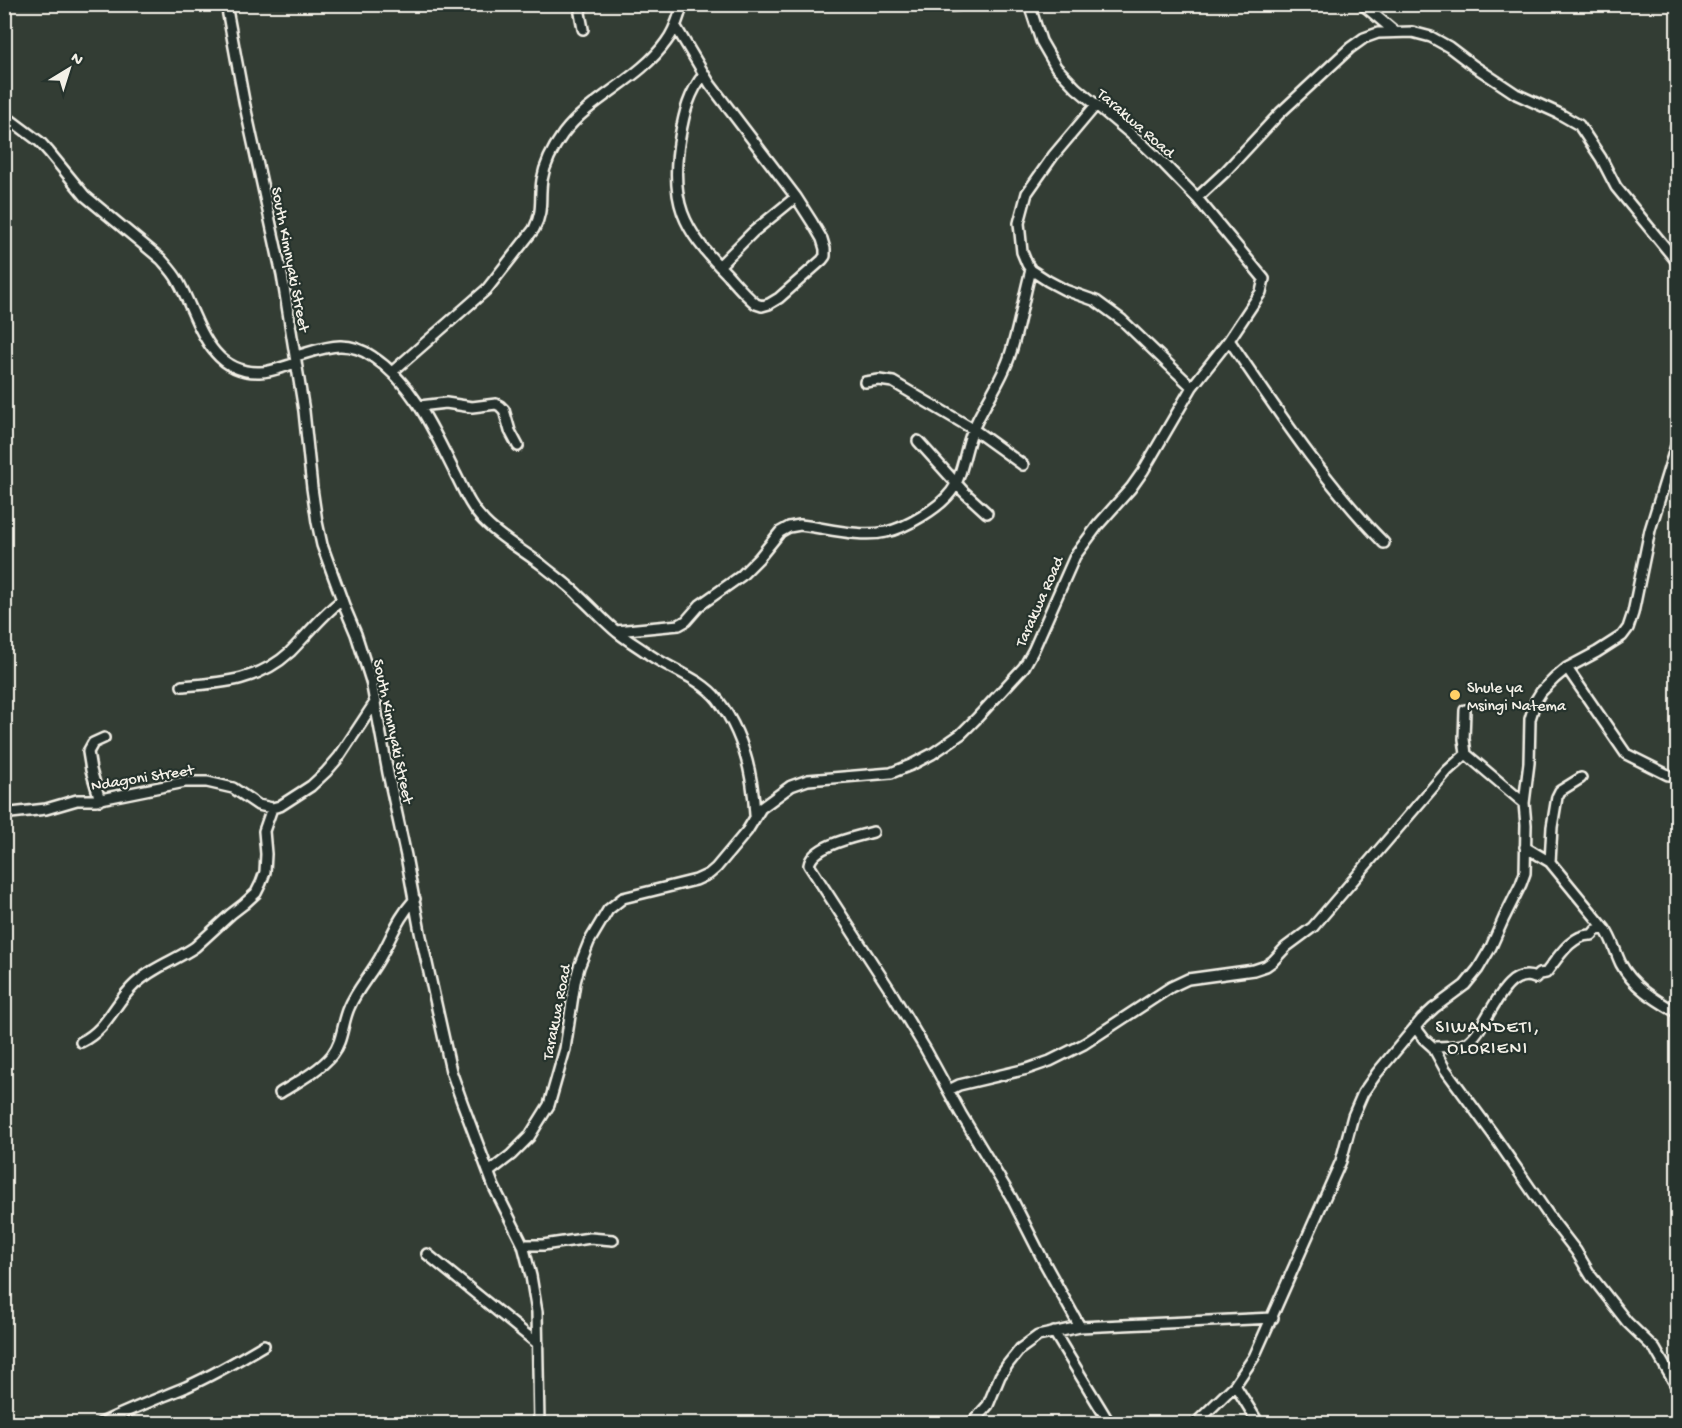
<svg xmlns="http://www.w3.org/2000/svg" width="1682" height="1428" viewBox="0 0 1682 1428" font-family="'Gochi Hand',sans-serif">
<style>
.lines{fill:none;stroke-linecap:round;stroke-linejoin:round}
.street-casing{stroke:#f4f1e8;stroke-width:14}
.street{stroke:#26332d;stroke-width:9}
.poi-dot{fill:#ffd166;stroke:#26332d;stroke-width:2}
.labels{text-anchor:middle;stroke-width:4.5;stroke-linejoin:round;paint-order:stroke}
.street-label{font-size:16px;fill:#f4f1e8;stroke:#26332d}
.poi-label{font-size:16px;fill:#f4f1e8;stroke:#26332d;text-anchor:start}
.neighbourhood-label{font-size:18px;letter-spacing:1.5px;fill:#f4f1e8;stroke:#26332d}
</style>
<rect width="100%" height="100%" fill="#333d34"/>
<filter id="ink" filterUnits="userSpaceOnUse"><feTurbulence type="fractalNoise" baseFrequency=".0167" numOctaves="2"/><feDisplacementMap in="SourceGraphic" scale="12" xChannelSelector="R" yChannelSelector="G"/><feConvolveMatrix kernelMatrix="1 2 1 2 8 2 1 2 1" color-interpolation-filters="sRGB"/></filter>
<g filter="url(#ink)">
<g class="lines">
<!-- street casing -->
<g class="street-casing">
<path id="street" d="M226,4L245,106L282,275L304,411L312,488L317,522L322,545L345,608L356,634L371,681L388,773L406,856L420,932L451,1071L462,1102L494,1187L523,1245L531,1276L537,1312L539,1424
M582,4L580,13L583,29
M939,4L950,6L971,4
M1362,4L1394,31
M676,27L710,84L796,197L812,222L822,239L825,249V256L822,260L779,298L769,304L762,306L756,304C745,295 736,284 727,274C682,229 669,201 680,137C684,113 689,93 704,74
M1096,105L1053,156L1027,193L1019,223L1022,252L1027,264L1031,270L1048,281L1065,290L1096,301L1122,320L1192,387
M4,115L40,142L49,152L85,196L161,259C167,266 174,273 178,281C198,316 207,374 260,372C272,372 285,366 296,363
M1197,198L1225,172L1280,113L1350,48L1364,38L1378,33L1412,32L1431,37L1449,47L1474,66L1516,94L1558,113L1579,125L1601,158L1616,187L1678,263
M719,266L753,232L796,197
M1229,340C1277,410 1324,482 1384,543
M296,356C325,348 346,338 373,357C415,385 434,432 456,475C464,491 471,508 484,521C499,537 524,551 542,565C555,576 569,585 580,597C592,608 604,621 617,632C627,640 639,647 650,655C672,670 702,679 718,700C743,733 753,775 755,815
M392,372L487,289L534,229C544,210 539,199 542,180C545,162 553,148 563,134C591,97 639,80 666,42C675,31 678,18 683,4
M865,382L879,380L893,382L973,429L1023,465
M420,406L446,403L472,407L496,404L500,406L504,410L510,431L518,446
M918,441L964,492L987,513
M616,631L679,625L686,621L700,605L741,576L759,558L780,532L789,527L800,525C826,528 860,538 886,532C906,528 939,508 951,492C962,478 965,449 972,432C982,407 1000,384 1009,358C1019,329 1023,299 1031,270
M1567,668L1626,754L1668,775
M182,686C222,683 259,681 290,652C308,634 322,615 342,600
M1465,710L1464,739L1466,754L1524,803
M100,800L91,770L88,752L93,743L104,738
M4,812L11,813L46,809L77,800H96L185,782H207L233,788L258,805L272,808L280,806L311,786L326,772L339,757L376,701
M873,832C856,837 812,845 809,865L890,990L926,1050L961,1114L1011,1197L1044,1262L1080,1327
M1525,847L1550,862L1605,929C1613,940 1615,952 1621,964C1633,987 1656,1000 1678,1013
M1550,862L1552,827L1557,797L1560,791L1581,778
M1415,1027L1424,1039L1433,1047L1445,1069L1492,1133L1552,1220L1576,1251L1591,1276L1627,1322L1655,1349L1678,1389
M81,1042C108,1029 114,1003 135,984C153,967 176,960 195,947L231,914L244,904L256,893L261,883L265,872L266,854L264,831L272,808
M1433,1047C1443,1046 1457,1048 1466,1043C1488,1031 1502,964 1535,978L1539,974L1546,973C1557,959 1572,933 1592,935L1596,930L1605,929
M949,1090L959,1085L1027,1069L1050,1061L1084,1044L1171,987L1188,979L1254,970L1266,966L1273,961L1286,947L1313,927L1447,771L1466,754
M280,1093C296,1083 320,1070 332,1055C343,1041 342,1024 349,1008C356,990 373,972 382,954C394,932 398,918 415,899
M489,1172L511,1155L529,1137L549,1105L565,1049L575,982L579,967L589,942L608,910L623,898L696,880L709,874L716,868L747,831L761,808L791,786L808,780L891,773L911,765L932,754L961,734L976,719L1024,667L1033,651L1075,556L1098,525L1131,488L1143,471L1192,387L1229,340L1261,292L1264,279L1197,198L1164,164L1144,145L1076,88L1056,67L1041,41L1029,4
M523,1245H543L590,1238L613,1240
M427,1254L538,1344
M1054,1332L1110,1424
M1235,1385L1259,1424
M99,1424C128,1410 157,1399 186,1387C213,1375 239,1360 264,1345
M971,1424L988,1405L1000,1376L1008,1364L1020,1349L1038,1336L1080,1327L1273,1318
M1195,1424L1235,1385L1254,1357L1341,1161L1353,1116L1363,1093L1377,1073L1422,1019L1434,1008L1465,985L1478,969L1491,947L1504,918L1521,884L1525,873L1526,825L1524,803L1529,763L1530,719L1536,700L1541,692L1555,678L1567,668L1597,652L1622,636L1628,628L1633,613L1650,530L1678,439"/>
</g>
<!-- street -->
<use href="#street" class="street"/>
</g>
</g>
<!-- markers -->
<circle class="poi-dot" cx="1455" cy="695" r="6"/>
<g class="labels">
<!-- street labels -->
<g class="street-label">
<text transform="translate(1137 122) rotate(41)" y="6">Tarakwa Road</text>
<text transform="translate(292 259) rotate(79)" y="6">South Kimnyaki Street</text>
<text transform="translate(1038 601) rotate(-66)" y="6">Tarakwa Road</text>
<text transform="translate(395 731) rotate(78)" y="6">South Kimnyaki Street</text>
<text transform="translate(142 776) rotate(-9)" y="6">Ndagoni Street</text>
<text transform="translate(555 1012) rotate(-79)" y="6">Tarakwa Road</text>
</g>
<!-- poi labels -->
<g class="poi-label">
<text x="1467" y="692">Shule ya<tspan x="1467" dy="18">Msingi Natema</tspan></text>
</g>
<!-- neighbourhood labels -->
<g class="neighbourhood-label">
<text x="1488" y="1032">SIWANDETI,<tspan x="1488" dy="21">OLORIENI</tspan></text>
</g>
</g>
<!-- margin -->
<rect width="1682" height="1428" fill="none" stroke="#26332d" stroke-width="24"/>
<rect x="12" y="12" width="1658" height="1404" fill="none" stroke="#f4f1e8" stroke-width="2" filter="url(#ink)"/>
<!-- north arrow -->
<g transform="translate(69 69) rotate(38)" stroke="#26332d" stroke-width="4.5" paint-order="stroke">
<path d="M0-4.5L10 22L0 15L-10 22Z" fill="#f4f1e8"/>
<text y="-9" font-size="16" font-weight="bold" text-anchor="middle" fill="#f4f1e8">N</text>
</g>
</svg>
